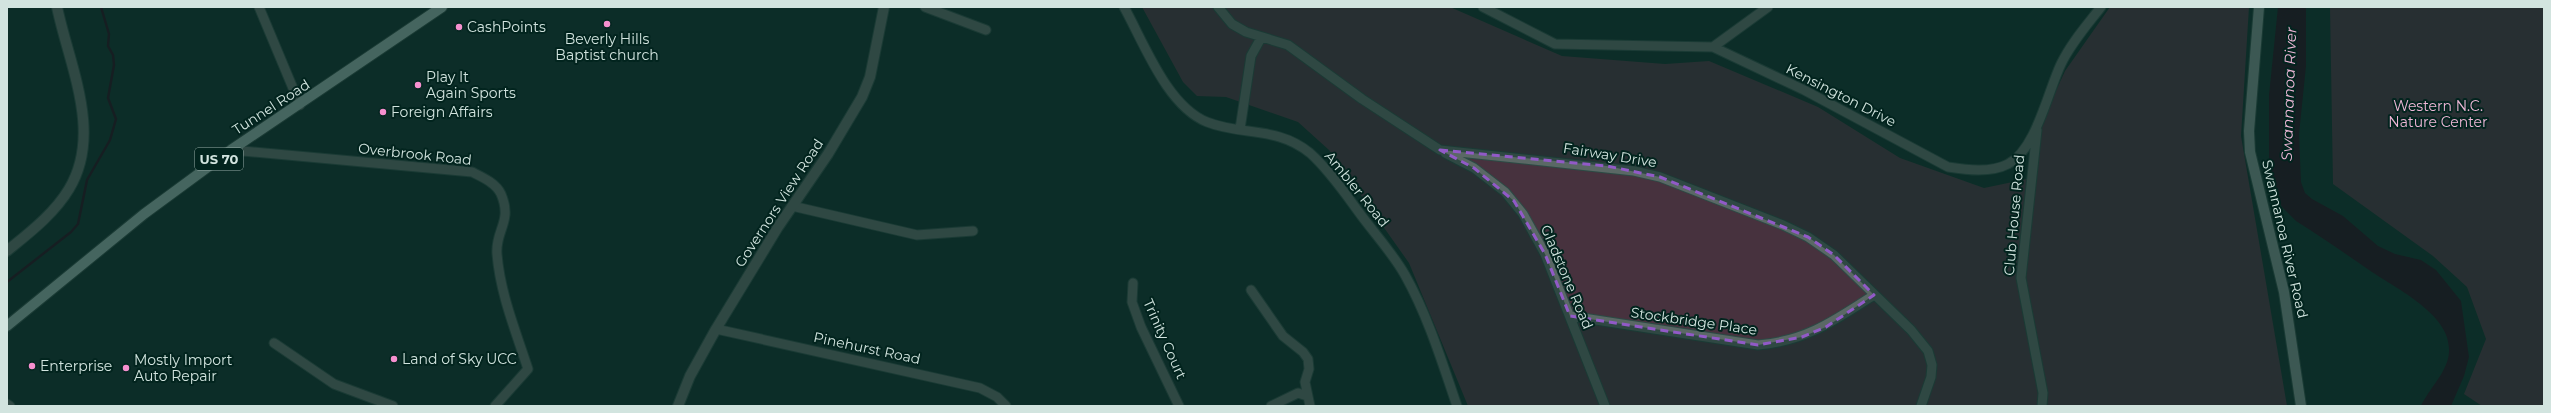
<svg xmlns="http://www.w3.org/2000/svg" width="2551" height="413" viewBox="0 0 2551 413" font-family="Montserrat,sans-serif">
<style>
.green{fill:#47323e}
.water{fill:#230c1b}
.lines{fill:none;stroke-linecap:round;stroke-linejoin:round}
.stream{stroke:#230c1b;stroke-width:2.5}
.minor-casing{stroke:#2c4b45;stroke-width:11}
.tertiary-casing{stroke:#2c4b45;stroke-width:12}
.secondary-casing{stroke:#2c4b45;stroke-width:12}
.primary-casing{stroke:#2c4b45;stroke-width:12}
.minor{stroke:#5a6865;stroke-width:9}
.tertiary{stroke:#5a6865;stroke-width:10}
.secondary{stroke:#768d87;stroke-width:10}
.primary{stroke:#8ba9a2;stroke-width:10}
.marked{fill:none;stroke:#915ac7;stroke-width:3;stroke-dasharray:8 5;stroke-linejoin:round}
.poi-dot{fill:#f690cf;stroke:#02241e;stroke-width:1.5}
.labels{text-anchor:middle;stroke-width:4;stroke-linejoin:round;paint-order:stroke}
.shield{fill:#02241e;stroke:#94aaa5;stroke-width:1}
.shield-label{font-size:13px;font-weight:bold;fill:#d2e4df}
.poi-label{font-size:14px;fill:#d2e4df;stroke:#02241e;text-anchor:start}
.street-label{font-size:14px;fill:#d2e4df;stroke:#02241e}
.park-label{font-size:14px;fill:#efb7d7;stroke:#02241e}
.water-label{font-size:15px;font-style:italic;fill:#eeb7d7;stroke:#02241e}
</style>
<rect width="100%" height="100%" fill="#0c2e28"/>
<!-- green -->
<path class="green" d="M1142,7H1450L1562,56L1665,64L1709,61L1818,107L1900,158L1984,188L2036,177L2043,119L2065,71L2110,7H2249L2241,136L2287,406H1468L1409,263L1329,150L1298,122L1226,97L1197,96L1183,82Z
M2330,7H2544V406H2482L2464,394L2486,339L2467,287L2433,256L2333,184Z"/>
<!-- water -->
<path class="water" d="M2278,7H2306V66L2299,134L2301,182L2305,193L2312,199L2343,216L2378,246L2395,254L2421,260L2436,270L2461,301L2469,357L2464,376L2451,406H2421C2429,388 2450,370 2449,349C2449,314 2397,289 2372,272C2347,255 2322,237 2296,221L2282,207L2273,190L2269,166V95Z"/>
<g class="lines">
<!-- stream -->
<path class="stream" d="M7,282L71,232L78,224L87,180L110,140L116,119L108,98L114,65L113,55L108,46L109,34L101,7"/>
<!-- minor casing -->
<g class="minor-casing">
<path id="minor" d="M259,7L300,105
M925,7L986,30
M1124,7C1144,43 1167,106 1207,122C1242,136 1277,126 1310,153C1328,169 1344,192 1358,211C1373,232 1392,252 1405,275C1428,316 1442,362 1457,406
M1218,7L1232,24L1246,32L1288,45L1362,99L1440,150L1634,171L1660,177L1783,225L1808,237L1834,255L1911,330L1928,351L1932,365L1931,377L1921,406
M1483,7L1555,44L1713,47L1804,90L1948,167C1967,170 1991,173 2008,164C2036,150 2048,91 2061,64C2071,43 2087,25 2101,7
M1713,47L1768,7
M1240,129L1251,56L1261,38
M2037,130L2021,278L2043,393L2042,406
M231,150L472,172C482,177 496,183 501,194C513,222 495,230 497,254C500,293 516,332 528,369L495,406
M1445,153L1474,168L1505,192L1523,214L1545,254L1605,406
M792,206L917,235L973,231
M1133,283L1132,302L1141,327L1179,406
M1251,290L1283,336L1303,352L1308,359L1309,369L1305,382L1310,406
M1570,316L1758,345C1806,341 1834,321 1874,295
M716,329L980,388L997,397L1006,406
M274,343L334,384L393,406
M7,404L10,406
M1271,406L1298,393L1307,396"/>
</g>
<!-- tertiary casing -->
<g class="tertiary-casing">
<path id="tertiary" d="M7,251C29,233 54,214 69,189C103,133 69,65 57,7
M678,406L690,376L716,329L778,227L828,154L862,97L870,77L884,7"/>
</g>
<!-- secondary casing -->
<g class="secondary-casing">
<path id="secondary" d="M2259,7L2249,131L2250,152L2284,292L2301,406"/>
</g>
<!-- primary casing -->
<g class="primary-casing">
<path id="primary" d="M7,326L144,214L231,150L442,7"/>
</g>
<!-- minor -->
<use href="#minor" class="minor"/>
<!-- tertiary -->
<use href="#tertiary" class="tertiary"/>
<!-- secondary -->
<use href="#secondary" class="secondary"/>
<!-- primary -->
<use href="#primary" class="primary"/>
</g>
<!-- marked area -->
<path d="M0 0H2551V413H0ZM1440,150L1607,166L1660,177L1808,237L1834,255L1874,295L1826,327L1802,337L1758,345L1570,316L1545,254L1514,201L1474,168Z" fill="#0c2e28" fill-opacity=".55" fill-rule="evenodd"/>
<path class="marked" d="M1440,150L1607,166L1660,177L1808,237L1834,255L1874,295L1826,327L1802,337L1758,345L1570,316L1545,254L1514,201L1474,168Z"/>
<!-- markers -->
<g class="poi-dot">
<circle cx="607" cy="24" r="4"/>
<circle cx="459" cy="27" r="4"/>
<circle cx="418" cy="85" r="4"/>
<circle cx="383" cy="112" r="4"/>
<circle cx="394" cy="359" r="4"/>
<circle cx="32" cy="366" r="4"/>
<circle cx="126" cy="368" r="4"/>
</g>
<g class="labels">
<!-- shield labels -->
<rect class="shield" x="195" y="148" width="48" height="22" rx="3"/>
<g class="shield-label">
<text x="219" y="164">US 70</text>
</g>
<!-- poi labels -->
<g class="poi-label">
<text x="467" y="32">CashPoints</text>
<text x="607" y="44" text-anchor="middle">Beverly Hills<tspan x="607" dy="16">Baptist church</tspan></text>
<text x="426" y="82">Play It<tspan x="426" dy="16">Again Sports</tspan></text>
<text x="391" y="117">Foreign Affairs</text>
<text x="402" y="364">Land of Sky UCC</text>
<text x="134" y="365">Mostly Import<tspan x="134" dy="16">Auto Repair</tspan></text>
<text x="40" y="371">Enterprise</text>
</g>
<!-- street labels -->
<g class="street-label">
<text transform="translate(1841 95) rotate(27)" y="5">Kensington Drive</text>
<text transform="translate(271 107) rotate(-33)" y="5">Tunnel Road</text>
<text transform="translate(415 154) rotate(6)" y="5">Overbrook Road</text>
<text transform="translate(1610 155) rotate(9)" y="5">Fairway Drive</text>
<text transform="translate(1357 189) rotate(51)" y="5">Ambler Road</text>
<text transform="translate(779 203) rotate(-57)" y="5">Governors View Road</text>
<text transform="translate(2014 215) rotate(-85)" y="5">Club House Road</text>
<text transform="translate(2285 239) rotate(77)" y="5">Swannanoa River Road</text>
<text transform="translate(1567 277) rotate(67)" y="5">Gladstone Road</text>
<text transform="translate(1694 321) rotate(8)" y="5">Stockbridge Place</text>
<text transform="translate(1165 339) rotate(66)" y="5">Trinity Court</text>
<text transform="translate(867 348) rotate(12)" y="5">Pinehurst Road</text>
</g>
<!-- park labels -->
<g class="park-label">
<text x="2438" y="111">Western N.C.<tspan x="2438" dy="16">Nature Center</tspan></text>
</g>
<!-- water labels -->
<g class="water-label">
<text transform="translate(2289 94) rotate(-88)" y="5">Swannanoa River</text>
</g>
</g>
<!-- border -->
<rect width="2551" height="413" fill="none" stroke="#d2e4df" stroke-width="16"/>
</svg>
